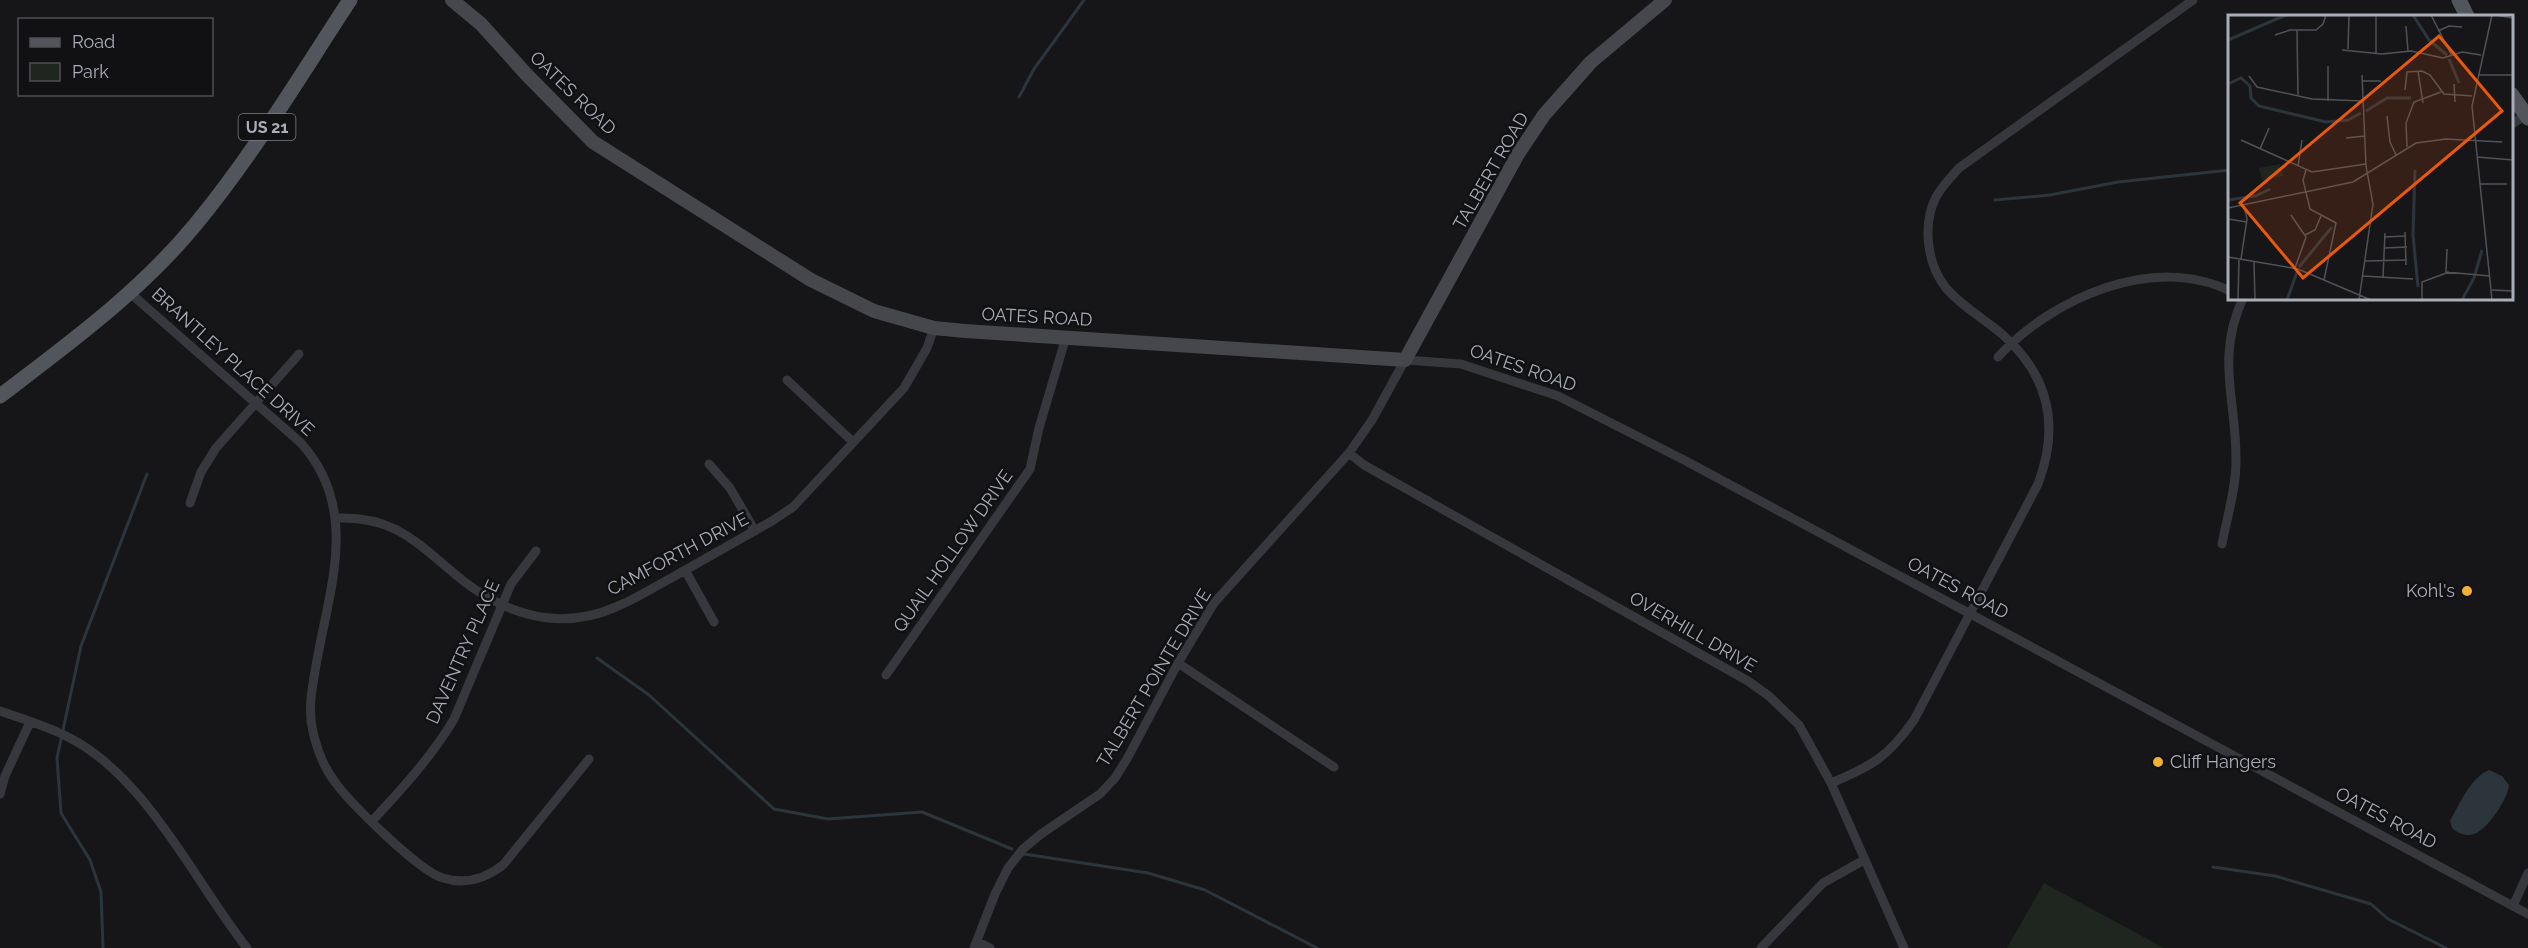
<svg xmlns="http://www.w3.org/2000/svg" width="2528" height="948" viewBox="0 0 2528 948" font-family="Raleway,sans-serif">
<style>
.green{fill:#1e261f}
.water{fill:#2c353c}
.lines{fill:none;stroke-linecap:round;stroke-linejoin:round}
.stream{stroke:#2c353c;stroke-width:3}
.street{stroke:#37383d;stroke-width:9}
.secondary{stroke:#45474d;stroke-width:14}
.primary{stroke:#53555c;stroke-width:15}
.poi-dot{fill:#f2b134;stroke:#111113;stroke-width:2}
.labels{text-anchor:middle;stroke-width:5;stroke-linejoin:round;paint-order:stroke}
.shield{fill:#111113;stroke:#7b7e86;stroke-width:1.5}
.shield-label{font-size:16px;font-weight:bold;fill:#a8adb8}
.street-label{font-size:18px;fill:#a8adb8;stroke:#111113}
.poi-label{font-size:18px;fill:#a8adb8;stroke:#111113;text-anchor:end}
.inset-river{fill:none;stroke:#2c353c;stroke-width:3}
.inset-road{fill:none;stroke:#505258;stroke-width:1.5}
.view{fill:#e8590c;fill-opacity:0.15;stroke:#e8590c;stroke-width:3}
.inset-edge{fill:none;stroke:#a8adb8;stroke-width:3}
</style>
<rect width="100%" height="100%" fill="#161618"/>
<!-- green -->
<path class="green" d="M2044,883L2164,948H2007Z"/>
<!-- water -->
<path class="water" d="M2489,770L2502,776L2509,785C2508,799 2487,830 2474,834C2466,837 2458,833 2452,828L2450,821C2459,805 2471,777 2489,770Z"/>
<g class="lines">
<!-- stream -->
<path class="stream" d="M1019,97L1034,69L1084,0
M1995,200L2050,195L2118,182L2230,170
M597,658L649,695L774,809L828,819L922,812L1012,849
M1024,854L1148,873L1205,890L1317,948
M2213,867L2275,876L2371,904L2388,919L2446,948
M103,948L101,892L90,860L61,813L57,758L81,646L147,474"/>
<!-- street -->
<path class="street" d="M2512,124L2526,115
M129,292L301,443C359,508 331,583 317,660C313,684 307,708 313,732C317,749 324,768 335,782C350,803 420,872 443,878C465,885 486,878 503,865L589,759
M1998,357C2051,299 2153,253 2230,291
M787,380L853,442
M1349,453L1364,465L1748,681L1769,696L1799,725L1831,783L1904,948
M709,464L730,488L755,531
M190,503L201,472L216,448L299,354
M337,518C389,516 411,537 449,569C496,611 554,634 616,607C636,599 654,587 673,577C706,558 739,540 772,521L793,507L904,388L927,348L934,328
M2222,544C2227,517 2236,489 2236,462C2237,401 2215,359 2243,298
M685,570L714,622
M1178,663L1334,767
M886,675L1030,469L1039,428L1066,337
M0,711C23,719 47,726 68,737C146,776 195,882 247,948
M1831,783C1872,766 1888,757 1914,720L2038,484C2060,426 2049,376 2003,335C1985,319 1962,307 1946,288C1927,264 1922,225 1936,197C1942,186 1951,177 1959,168L2193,0
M0,794L5,776L30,722
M372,821C402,789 432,756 454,719L511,584L536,551
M2513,906L2528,873
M978,942L990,948
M974,948L995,894L1008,868L1023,849L1041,834L1100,794L1115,778L1128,757L1178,663L1214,603L1349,453L1372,420L1405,360L1461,364L1558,396L1686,461L2528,914
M1761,948L1823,883L1864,860"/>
<!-- secondary -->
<path class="secondary" d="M452,0L481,24L527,75L593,142L811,280L874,311L934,328L965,331L1405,360L1518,154L1544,115L1591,62L1665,0"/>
<!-- primary -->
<path class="primary" d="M2459,0L2467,16
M2512,95L2528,118
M0,396C68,344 140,292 195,225C253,155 300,76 350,0"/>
</g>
<!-- markers -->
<g class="poi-dot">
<circle cx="2467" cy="591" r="6"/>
<circle cx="2158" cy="762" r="6"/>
</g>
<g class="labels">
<!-- shield labels -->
<rect class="shield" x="238.5" y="114" width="57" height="26" rx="4.5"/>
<g class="shield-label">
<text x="267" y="133">US 21</text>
</g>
<!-- street labels -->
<g class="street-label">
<text transform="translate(573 93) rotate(44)" y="6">OATES ROAD</text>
<text transform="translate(1491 171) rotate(-60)" y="6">TALBERT ROAD</text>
<text transform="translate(1037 317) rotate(3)" y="6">OATES ROAD</text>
<text transform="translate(233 362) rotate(42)" y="6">BRANTLEY PLACE DRIVE</text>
<text transform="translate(1523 368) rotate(19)" y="6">OATES ROAD</text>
<text transform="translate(953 551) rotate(-55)" y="6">QUAIL HOLLOW DRIVE</text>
<text transform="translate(678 554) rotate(-28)" y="6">CAMFORTH DRIVE</text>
<text transform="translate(1958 588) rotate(28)" y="6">OATES ROAD</text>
<text transform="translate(1693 632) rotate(30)" y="6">OVERHILL DRIVE</text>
<text transform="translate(463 652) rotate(-66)" y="6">DAVENTRY PLACE</text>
<text transform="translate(1154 678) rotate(-59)" y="6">TALBERT POINTE DRIVE</text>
<text transform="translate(2386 818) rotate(28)" y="6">OATES ROAD</text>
</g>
<!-- poi labels -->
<g class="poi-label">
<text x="2455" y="597">Kohl's</text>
<text x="2170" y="768" text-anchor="start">Cliff Hangers</text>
</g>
</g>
<!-- overview -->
<g transform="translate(2228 15)">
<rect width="285" height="285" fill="#161618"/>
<path d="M52,149L55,161L34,165L31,153Z" fill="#1e261f"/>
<path class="inset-river" d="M185,0L201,25L219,40M0,25L58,0M221,44L231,68M0,69L13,63L22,71L23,83L31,91L98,107L120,105L133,98M138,96L159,83H183M187,155L185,220L190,272M0,185L27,181L42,174M71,252L104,212M59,285L69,257M234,285L246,263L254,235"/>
<path class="inset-road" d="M148,0V39M203,0L224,41M267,0L285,3M178,11L180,36M69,15L70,81M210,16L221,11L234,12M47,20L62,15H88L95,9L98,0M120,34L121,0M114,35L154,39L183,36L215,43L234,37L253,40M100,51V86M190,56L195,88M250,60H285M21,61L29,72L84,84L135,86M134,66H153M226,69L227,87M177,75L179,57L194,56L202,60L216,79L244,81M159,101L162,127L168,140M118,123L137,121M13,125L84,157L138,149M179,132L178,108L186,87L213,77M32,134L41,113M249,142L285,145M70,151L74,125M78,155L75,165L82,194L108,208L96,265M252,169H279M0,193L125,167L188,128L218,124L274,127M63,200L78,222L67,253M0,204L19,207M177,217L178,250M77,220L87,215L93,201M156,222L178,221M156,233L179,232M219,234L218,257L262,261M0,242L70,254L143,285M13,244L19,204L16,190M137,246L179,245M26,247L27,285M135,261L185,264M155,262L157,218M264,275L285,276M10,285L11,244M131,285L145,189L138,151L134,60M194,285V267L221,257M264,285L244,91L264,0"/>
<path class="view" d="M211,21L274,96L75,263L12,188Z"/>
<rect width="285" height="285" class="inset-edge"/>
</g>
<!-- legend -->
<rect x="18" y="18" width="195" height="78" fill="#111113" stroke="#4d4f55" stroke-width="1.5"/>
<rect x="30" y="38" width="30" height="9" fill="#53555c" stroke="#4d4f55" stroke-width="1.5"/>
<text x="72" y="48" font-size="18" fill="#a8adb8">Road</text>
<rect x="30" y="63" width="30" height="18" fill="#1e261f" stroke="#4d4f55" stroke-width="1.5"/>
<text x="72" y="78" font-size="18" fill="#a8adb8">Park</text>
</svg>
